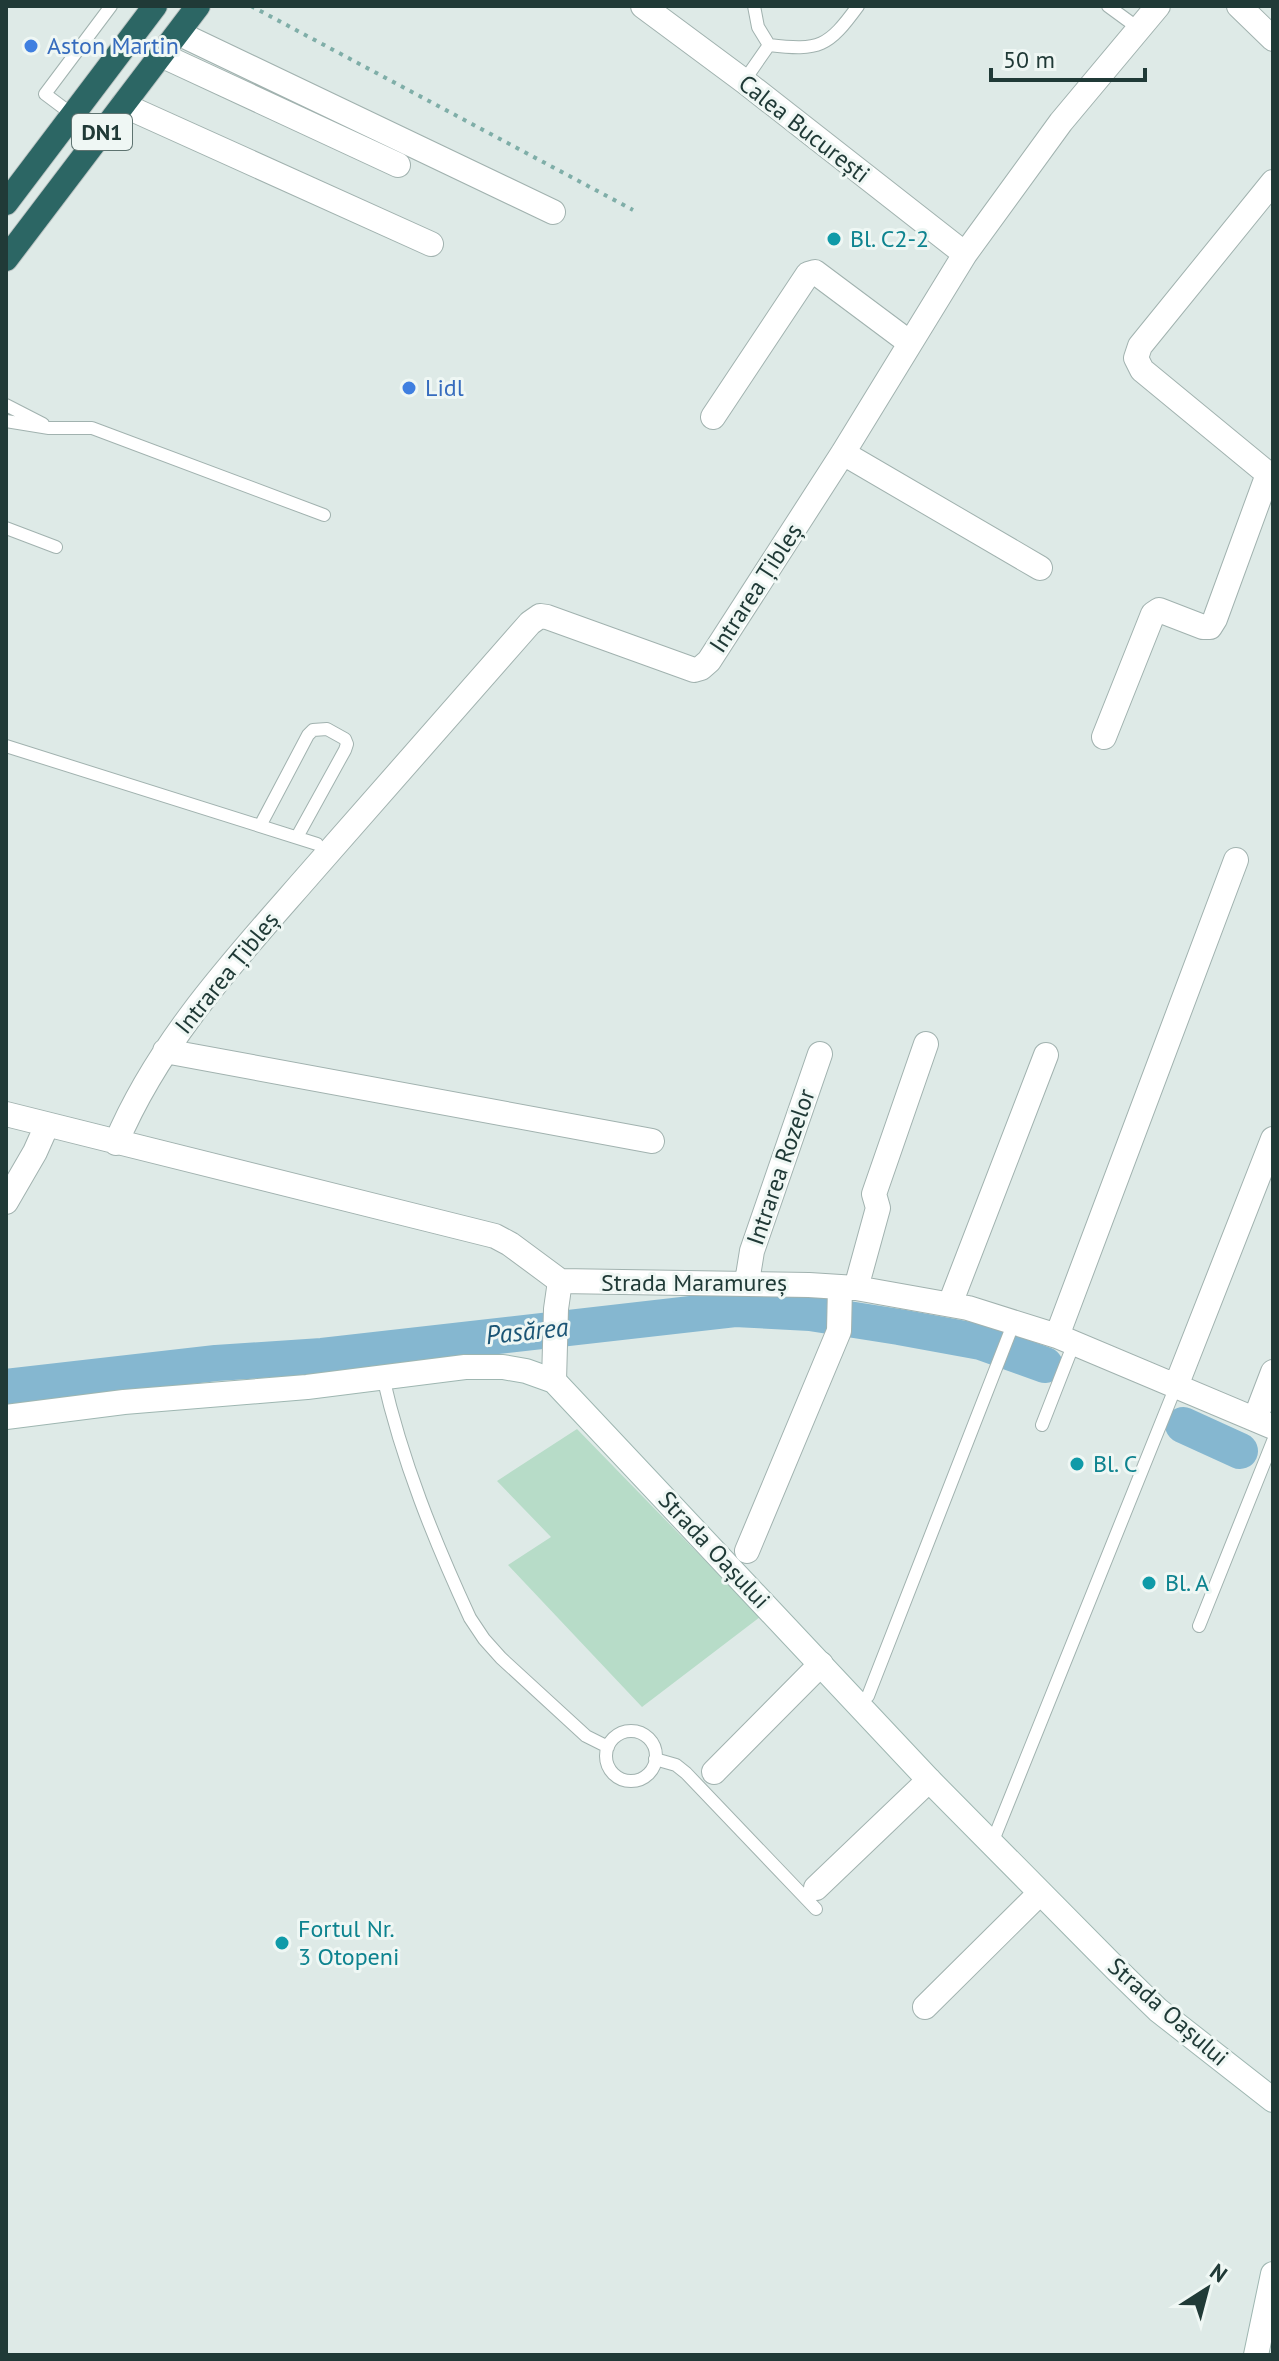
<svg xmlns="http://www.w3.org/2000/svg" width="1279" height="2361" viewBox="0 0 1279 2361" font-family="'PT Sans',sans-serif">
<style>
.green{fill:#b7dcc8}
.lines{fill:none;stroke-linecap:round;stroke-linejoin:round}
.river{stroke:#85b7d0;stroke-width:36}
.lane-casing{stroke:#a1b2af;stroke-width:14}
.street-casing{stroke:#a1b2af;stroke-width:26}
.secondary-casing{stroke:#9eb6b1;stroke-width:26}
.highway-casing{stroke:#bcc4c3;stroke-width:26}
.path{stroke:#7faea8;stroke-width:4;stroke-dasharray:4 6;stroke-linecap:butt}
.lane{stroke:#fff;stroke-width:12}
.street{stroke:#fff;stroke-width:24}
.secondary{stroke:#fff;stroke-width:24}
.highway{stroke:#2c6664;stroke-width:24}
.shop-dot{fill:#3f7fe0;stroke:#eff7f4;stroke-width:3}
.culture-dot{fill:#0f9aa8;stroke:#eff7f4;stroke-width:3}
.labels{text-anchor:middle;stroke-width:6;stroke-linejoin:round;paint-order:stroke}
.shield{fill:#eff7f4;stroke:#5e7370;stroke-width:2}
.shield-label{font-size:22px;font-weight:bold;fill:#203a37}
.shop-label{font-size:24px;fill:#366cbe;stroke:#eff7f4;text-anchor:start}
.street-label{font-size:24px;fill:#203a37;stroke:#eff7f4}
.culture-label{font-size:24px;fill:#0d838f;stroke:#eff7f4;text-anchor:start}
.water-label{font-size:26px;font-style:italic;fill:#1b5575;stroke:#eff7f4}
</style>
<rect width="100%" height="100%" fill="#deeae7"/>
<!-- green -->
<path class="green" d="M577,1429L760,1617L642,1707L508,1565L551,1537L497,1481Z"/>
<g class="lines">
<!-- river -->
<path class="river" d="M6,1387L216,1363L322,1356L735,1309L810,1313L899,1327L981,1342L1045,1365
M1183,1425L1240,1451"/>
<!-- lane casing -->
<g class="lane-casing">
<path id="lane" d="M754,6L758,27L769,45
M1108,6L1138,28
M744,81L769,45C820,51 828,47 858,6
M73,115L45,94L111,6
M6,405L43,424
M6,421L49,428H92L324,515
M6,528L56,547
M6,746L317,844
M260,826L308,735L313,730L327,729L345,739L347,744L345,750L297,837
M383,1377C402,1461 434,1540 470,1618L484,1639L501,1658L586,1736L608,1747
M1042,1425L1074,1343
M1199,1626L1273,1441
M868,1696L1014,1322
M606 1756a25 25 0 1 1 50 0a25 25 0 1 1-50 0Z
M655,1759L676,1765L686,1773L816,1909
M992,1843L1176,1386"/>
</g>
<!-- street casing -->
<g class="street-casing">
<path id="street" d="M643,6L744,81L965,254
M1239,6L1273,39
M178,33L553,212
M161,55L398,165
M123,105L431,244
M1273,182L1140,346L1136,358L1142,370L1273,478
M713,417L808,274L815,272L910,343
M843,453L1040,568
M1104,737L1153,614L1159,610L1203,627H1210L1215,619L1268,474
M165,1051L652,1141
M6,1114L495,1236L510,1244L560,1281L809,1285L856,1288L968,1308L1057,1336L1273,1427
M116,1143C160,1038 240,954 314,869C386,787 458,705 530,623L540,616L547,617L694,670L701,668L709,661L843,453L965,254L1061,122L1158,6
M6,1202L35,1152L47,1125
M747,1282L752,1251L820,1054
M856,1288L878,1208L874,1194L926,1044
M950,1304L1046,1055
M1057,1336L1236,860
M554,1381L556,1309L560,1281
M1176,1386L1273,1139
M1255,1419L1273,1372
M747,1551L839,1331L840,1287
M714,1772L821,1664
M816,1888L929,1780
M925,2007L1040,1893"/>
</g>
<!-- secondary casing -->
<g class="secondary-casing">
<path id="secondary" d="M6,1417L124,1402L307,1387L465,1367H503L526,1371L554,1381L929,1780L1117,1970L1158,2010L1273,2100
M1256,2355L1273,2274"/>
</g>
<!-- highway casing -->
<g class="highway-casing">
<path id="highway" d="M6,203L155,6
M6,259L198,6"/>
</g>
<!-- path -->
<path class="path" d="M251,6L633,210"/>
<!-- lane -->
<use href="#lane" class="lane"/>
<!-- street -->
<use href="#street" class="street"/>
<!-- secondary -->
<use href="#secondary" class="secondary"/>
<!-- highway -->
<use href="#highway" class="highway"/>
</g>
<!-- markers -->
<g class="shop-dot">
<circle cx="31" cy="46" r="8"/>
<circle cx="409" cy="388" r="8"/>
</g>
<g class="culture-dot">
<circle cx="834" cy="239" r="8"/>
<circle cx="1077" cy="1464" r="8"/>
<circle cx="1149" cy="1583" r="8"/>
<circle cx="282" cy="1943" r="8"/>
</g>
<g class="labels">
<!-- shield labels -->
<rect class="shield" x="72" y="114" width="60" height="36" rx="6"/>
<g class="shield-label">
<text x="102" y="140">DN1</text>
</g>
<!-- shop labels -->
<g class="shop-label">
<text x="47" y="54">Aston Martin</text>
<text x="425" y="396">Lidl</text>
</g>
<!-- street labels -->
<g class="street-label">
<text transform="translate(804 129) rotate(38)" y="8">Calea București</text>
<text transform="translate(756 588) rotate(-57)" y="8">Intrarea Țibleș</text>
<text transform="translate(227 973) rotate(-51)" y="8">Intrarea Țibleș</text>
<text transform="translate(781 1167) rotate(-71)" y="8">Intrarea Rozelor</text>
<text x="694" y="1291">Strada Maramureș</text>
<text transform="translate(714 1550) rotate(47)" y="8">Strada Oașului</text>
<text transform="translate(1168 2012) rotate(41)" y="8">Strada Oașului</text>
</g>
<!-- culture labels -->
<g class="culture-label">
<text x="850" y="247">Bl. C2-2</text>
<text x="1093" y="1472">Bl. C</text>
<text x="1165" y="1591">Bl. A</text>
<text x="298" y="1937">Fortul Nr.<tspan x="298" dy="28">3 Otopeni</tspan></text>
</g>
<!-- water labels -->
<g class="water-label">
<text transform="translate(527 1331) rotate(-6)" y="9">Pasărea</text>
</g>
</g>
<!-- border -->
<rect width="1279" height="2361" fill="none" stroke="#203a37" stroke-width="16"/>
<!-- north arrow -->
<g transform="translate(1207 2289) rotate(36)" stroke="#eff7f4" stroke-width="6" paint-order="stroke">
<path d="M0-6L14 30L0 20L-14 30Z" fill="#203a37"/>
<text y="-12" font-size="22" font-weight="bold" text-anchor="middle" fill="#203a37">N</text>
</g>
<!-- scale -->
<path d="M991 68v12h154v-12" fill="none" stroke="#203a37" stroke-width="4"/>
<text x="1003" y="68" font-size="24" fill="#203a37" stroke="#eff7f4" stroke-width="6" paint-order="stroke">50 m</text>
</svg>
